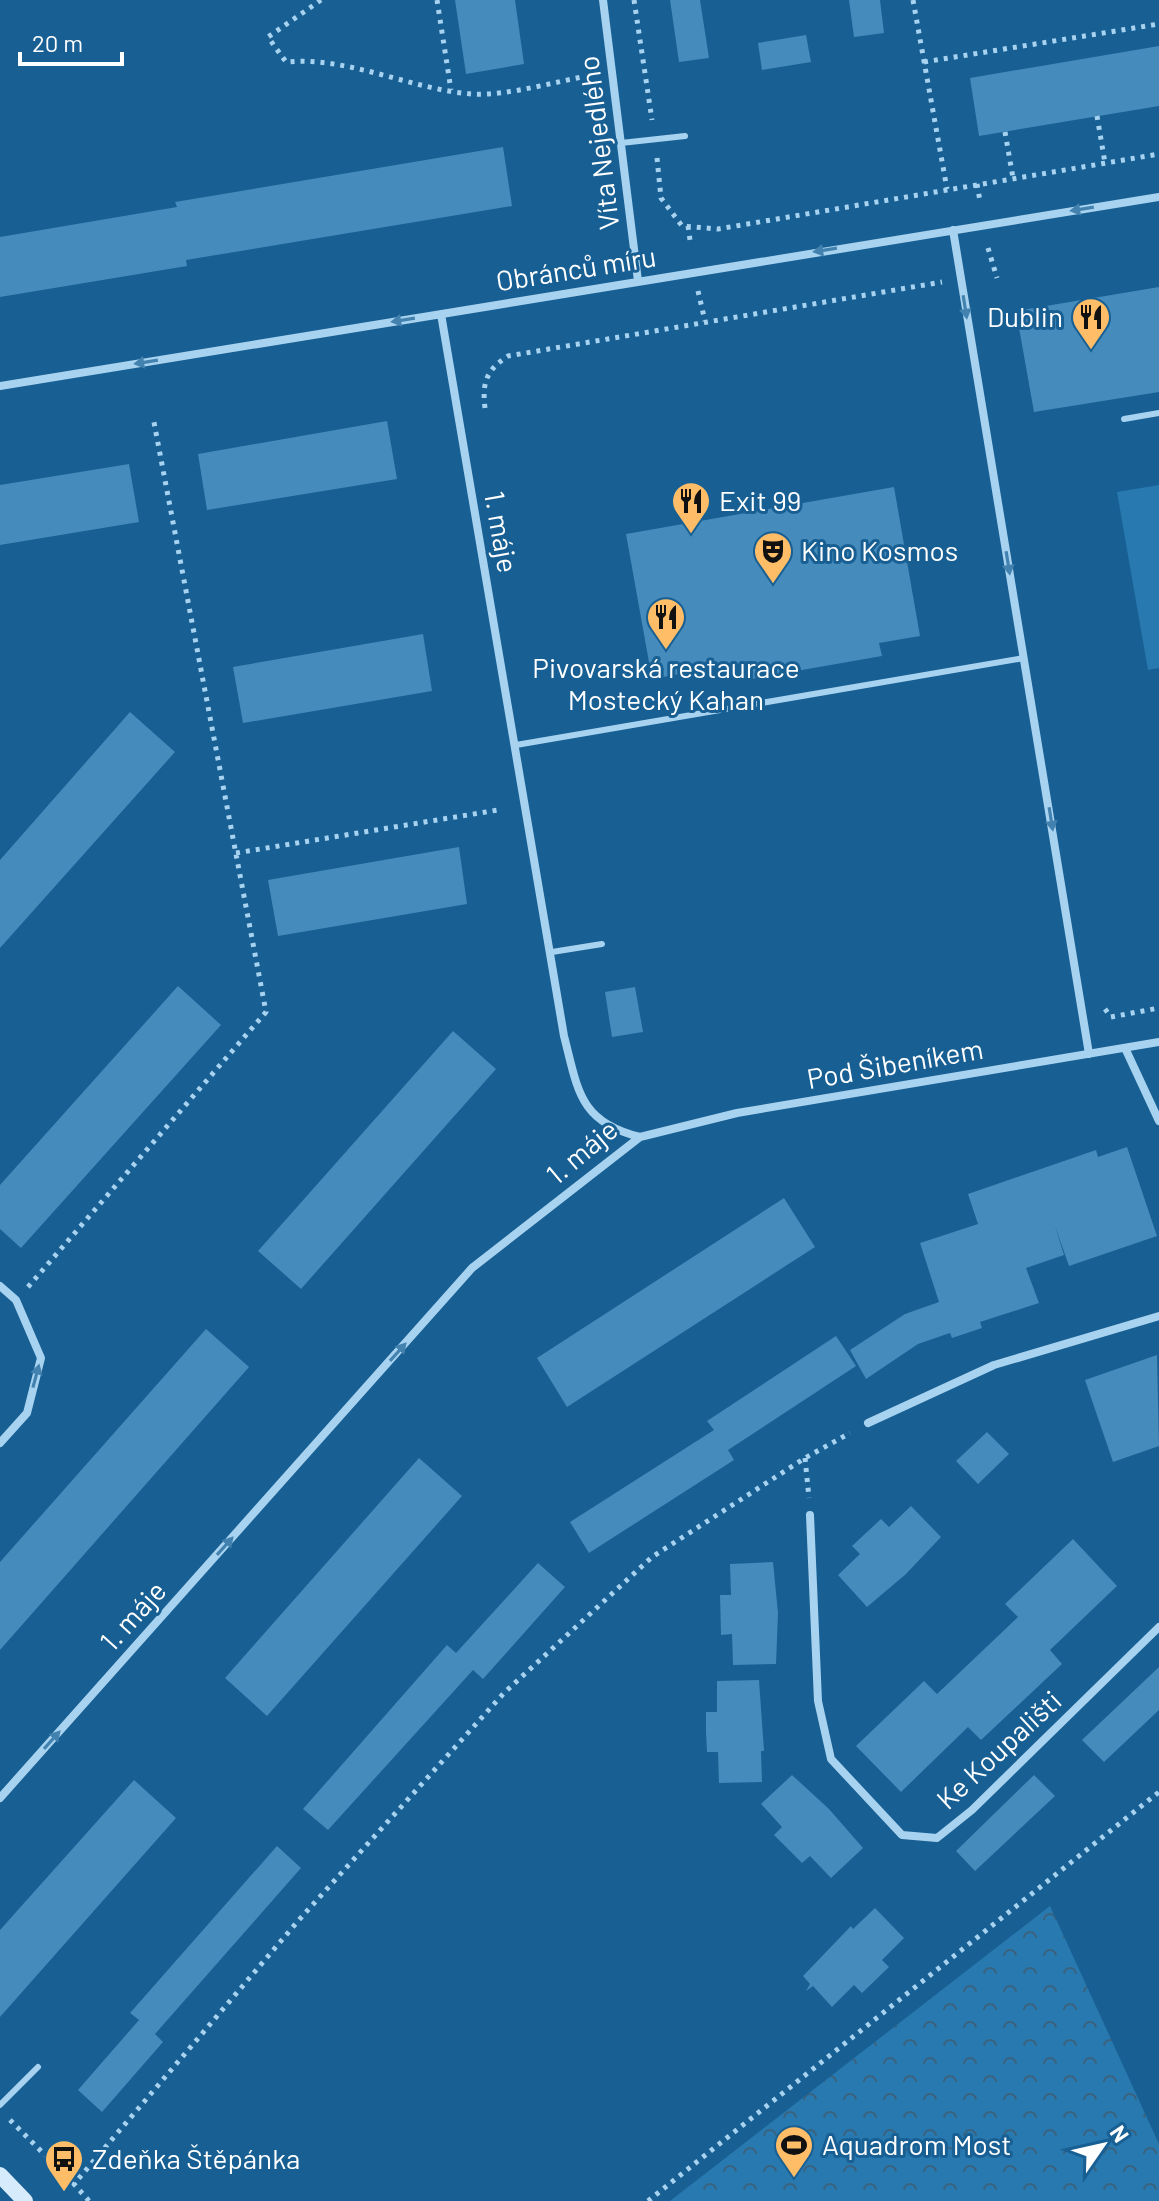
<svg xmlns="http://www.w3.org/2000/svg" width="1159" height="2201" viewBox="0 0 1159 2201" font-family="Barlow,sans-serif">
<style>
.grass{fill:#2879af}
.forest{fill:url(#forest-crowns)}
.building{fill:#458bbc}
.lines{fill:none;stroke-linecap:round;stroke-linejoin:round}
.path{stroke:#a8d3f0;stroke-width:5;stroke-dasharray:4 6;stroke-linecap:butt}
.lane{stroke:#a8d3f0;stroke-width:6}
.street{stroke:#a8d3f0;stroke-width:8}
.secondary{stroke:#d6ebfb;stroke-width:16}
.oneway{fill:#4382af}
.labels{text-anchor:middle;stroke-width:6;stroke-linejoin:round;paint-order:stroke}
.street-label{font-size:28px;fill:#fff;stroke:#185f93}
.poi-label{font-size:28px;fill:#fff;stroke:#185f93;text-anchor:start}
</style>
<defs>
<pattern id="forest-crowns" width="20" height="18" patternUnits="userSpaceOnUse" patternTransform="scale(2)"><rect width="20" height="18" fill="#2879af"/><path d="M2 6a3 3 0 1 1 6 0M12 15a3 3 0 1 1 6 0" fill="none" stroke="#3a627e"/></pattern>
</defs>
<rect width="100%" height="100%" fill="#185f93"/>
<!-- grass -->
<path class="grass" d="M1159,485V668L1148,670L1117,492Z"/>
<!-- forest -->
<path class="forest" d="M1050,1906L1159,2144V2201H670Z"/>
<!-- building -->
<path class="building" d="M455,0H515L524,64L466,74Z
M670,0H700L709,58L679,62Z
M849,0H880L884,33L854,37Z
M806,35L811,62L762,70L758,43Z
M1159,46V106L979,136L970,78Z
M503,147L512,206L186,260L187,266L0,297V237L177,207L175,202Z
M1159,287V392L1034,412L1016,311Z
M387,421L397,479L207,510L198,454Z
M129,464L139,522L0,545V485Z
M894,487L920,636L879,643L882,656L751,679L748,662L652,679L626,534Z
M423,634L432,691L243,723L233,667Z
M130,712L175,752L0,948V860Z
M459,847L467,904L278,936L268,880Z
M178,986L221,1025L21,1248L0,1229V1185Z
M635,987L643,1032L612,1037L605,992Z
M453,1031L496,1069L301,1289L258,1251Z
M1127,1147L1157,1236L1069,1266L1055,1226L1064,1255L1026,1268L1039,1303L980,1322L982,1328L952,1338L950,1333L918,1344L866,1379L850,1350L905,1314L939,1302L920,1243L978,1224L968,1194L1096,1150L1098,1157Z
M784,1198L815,1247L567,1407L537,1358Z
M206,1329L249,1367L0,1650V1562Z
M836,1336L856,1366L728,1450L734,1460L589,1553L570,1522L714,1430L707,1421Z
M1157,1355L1159,1446L1113,1462L1085,1380Z
M987,1432L1009,1454L978,1484L956,1461Z
M419,1458L462,1496L267,1716L225,1678Z
M911,1506L941,1537L906,1574L867,1607L838,1575L860,1554L852,1546L881,1519L889,1527Z
M1073,1539L1117,1586L1050,1650L1062,1664L981,1740L968,1727L901,1792L856,1746L924,1681L937,1694L1018,1617L1005,1604Z
M773,1562L778,1613L776,1664L733,1665L732,1634L721,1635L720,1595H731L730,1564Z
M538,1563L565,1587L483,1679L473,1670L328,1830L303,1809L447,1645L456,1653Z
M1159,1667V1710L1104,1762L1082,1740Z
M759,1680L764,1751H761L762,1782L719,1783L718,1752H707L706,1732V1712H717V1681Z
M792,1775L829,1809L863,1848L831,1878L810,1856L802,1863L774,1835L782,1827L761,1804Z
M1034,1775L1055,1796L975,1871L956,1851Z
M134,1780L176,1818L0,2017V1930Z
M277,1846L301,1868L155,2034L163,2042L102,2112L78,2090L139,2020L130,2013Z
M875,1908L904,1938L882,1960L889,1967L862,1993L854,1985L832,2007L813,1986L806,1991L810,1984L803,1976L851,1926L853,1929Z"/>
<g class="lines">
<!-- path -->
<path class="path" d="M321,0L268,37L286,62C348,56 413,90 472,94C508,96 557,81 593,75
M437,0L451,90
M634,0L652,120
M913,0L947,189
M924,62L1159,24
M1097,116L1105,163
M1005,132L1013,178
M657,158L661,198L682,226L718,229L1159,154
M977,184L980,201
M688,226L690,240
M988,248L997,278
M698,291L705,321
M485,408C482,383 486,370 508,356L942,282
M236,853L498,810
M1105,1009L1111,1017L1159,1008
M28,1287L266,1012L153,417
M805,1458L809,1498
M10,2120L74,2184
M89,2201L74,2184L298,1921L504,1693L652,1557L805,1458L850,1433
M648,2201L1159,1792"/>
<!-- lane -->
<path class="lane" d="M621,143L685,136
M1124,419L1159,413
M516,745L1024,658
M552,952L602,944
M0,2105L38,2067"/>
<!-- street -->
<path class="street" d="M603,0L638,281
M953,230L1089,1054
M441,314L564,1036C578,1090 579,1122 640,1137
M0,386L1159,197
M1125,1048L1159,1121
M0,1286L16,1300L41,1358L27,1413L0,1443
M868,1423L994,1365L1159,1316
M810,1515L818,1701L831,1759L902,1835L937,1838L972,1810L1159,1627
M0,1798L472,1268L640,1137L737,1113L1159,1042"/>
<!-- secondary -->
<path class="secondary" d="M0,2175L25,2201"/>
</g>
<!-- one-way arrows -->
<defs><path id="oneway-solid" d="M-6-.8H1V-3.2L6.5 0L1 3.2V.8H-6Z" transform="scale(2)"/></defs>
<g class="oneway">
<use href="#oneway-solid" transform="translate(1082 209) rotate(171)"/>
<use href="#oneway-solid" transform="translate(825 250) rotate(171)"/>
<use href="#oneway-solid" transform="translate(965 307) rotate(81)"/>
<use href="#oneway-solid" transform="translate(403 320) rotate(171)"/>
<use href="#oneway-solid" transform="translate(146 362) rotate(171)"/>
<use href="#oneway-solid" transform="translate(1008 563) rotate(81)"/>
<use href="#oneway-solid" transform="translate(1051 819) rotate(81)"/>
<use href="#oneway-solid" transform="translate(398 1352) rotate(-48)"/>
<use href="#oneway-solid" transform="translate(36 1376) rotate(-75)"/>
<use href="#oneway-solid" transform="translate(225 1546) rotate(-48)"/>
<use href="#oneway-solid" transform="translate(52 1740) rotate(-48)"/>
</g>
<!-- icons -->
<defs>
<g id="restaurant-pin" transform="scale(2)"><path d="M0 17L-7.5 6A9.5 9.5 0 1 1 7.5 6Z" fill="#ffbd67" stroke="#185f93"/><path d="M-5-6h1v4h1v-4h1v4h1v-4h1v5L-1.5 .5V6h-2V.5L-5-1ZM5-6V6H3V1.5H1.5Q1.5-4 5-6Z" fill="#111"/></g>
<g id="theatre-pin" transform="scale(2)"><path d="M0 17L-7.5 6A9.5 9.5 0 1 1 7.5 6Z" fill="#ffbd67" stroke="#185f93"/><path d="M-5-5.5Q0-4 5-5.5V0Q5 5 0 6Q-5 5-5 0ZM-3.3-2.5H-1v1.5H-3.3ZM1-2.5H3.3v1.5H1ZM-2.8 1Q0 5.5 2.8 1Z" fill="#111"/></g>
<g id="stadium-pin" transform="scale(2)"><path d="M0 17L-7.5 6A9.5 9.5 0 1 1 7.5 6Z" fill="#ffbd67" stroke="#185f93"/><path d="M0-5a6.5 5 0 1 0 0 10a6.5 5 0 1 0 0-10ZM-3.5-1.8h7v3.6h-7Z" fill="#111"/></g>
<g id="bus-pin" transform="scale(2)"><path d="M0 17L-7.5 6A9.5 9.5 0 1 1 7.5 6Z" fill="#ffbd67" stroke="#185f93"/><path d="M-5-6H5V4H4V6H2V4H-2V6H-4V4H-5ZM-3.5-4V0h7V-4ZM-3.5 1.2v1.5H-2V1.2ZM2 1.2v1.5H3.5V1.2Z" fill="#111"/></g>
</defs>
<g fill-rule="evenodd">
<use href="#restaurant-pin" x="1091" y="317"/>
<use href="#restaurant-pin" x="691" y="501"/>
<use href="#theatre-pin" x="773" y="551"/>
<use href="#restaurant-pin" x="666" y="617"/>
<use href="#stadium-pin" x="794" y="2145"/>
<use href="#bus-pin" x="64" y="2159"/>
</g>
<g class="labels">
<!-- street labels -->
<g class="street-label">
<text transform="translate(599 143) rotate(-97)" y="10">Víta Nejedlého</text>
<text transform="translate(576 269) rotate(-9)" y="10">Obránců míru</text>
<text transform="translate(501 532) rotate(80)" y="10">1. máje</text>
<text transform="translate(895 1064) rotate(-10)" y="10">Pod Šibeníkem</text>
<text transform="translate(582 1152) rotate(-40)" y="10">1. máje</text>
<text transform="translate(133 1616) rotate(-48)" y="10">1. máje</text>
<text transform="translate(999 1750) rotate(-43)" y="10">Ke Koupališti</text>
</g>
<!-- poi labels -->
<g class="poi-label">
<text x="1063" y="327" text-anchor="end">Dublin</text>
<text x="719" y="511">Exit 99</text>
<text x="801" y="561">Kino Kosmos</text>
<text x="666" y="678" text-anchor="middle">Pivovarská restaurace<tspan x="666" dy="32">Mostecký Kahan</tspan></text>
<text x="822" y="2155">Aquadrom Most</text>
<text x="92" y="2169">Zdeňka Štěpánka</text>
</g>
</g>
<!-- north arrow -->
<g transform="translate(1103 2145) rotate(56)" stroke="#185f93" stroke-width="6" paint-order="stroke">
<path d="M0-6L14 30L0 20L-14 30Z" fill="#ffffff"/>
<text y="-12" font-size="22" font-weight="bold" text-anchor="middle" fill="#ffffff">N</text>
</g>
<!-- scale -->
<path d="M20 52v12h102v-12" fill="none" stroke="#ffffff" stroke-width="4"/>
<text x="32" y="52" font-size="24" fill="#ffffff" stroke="#185f93" stroke-width="6" paint-order="stroke">20 m</text>
</svg>
